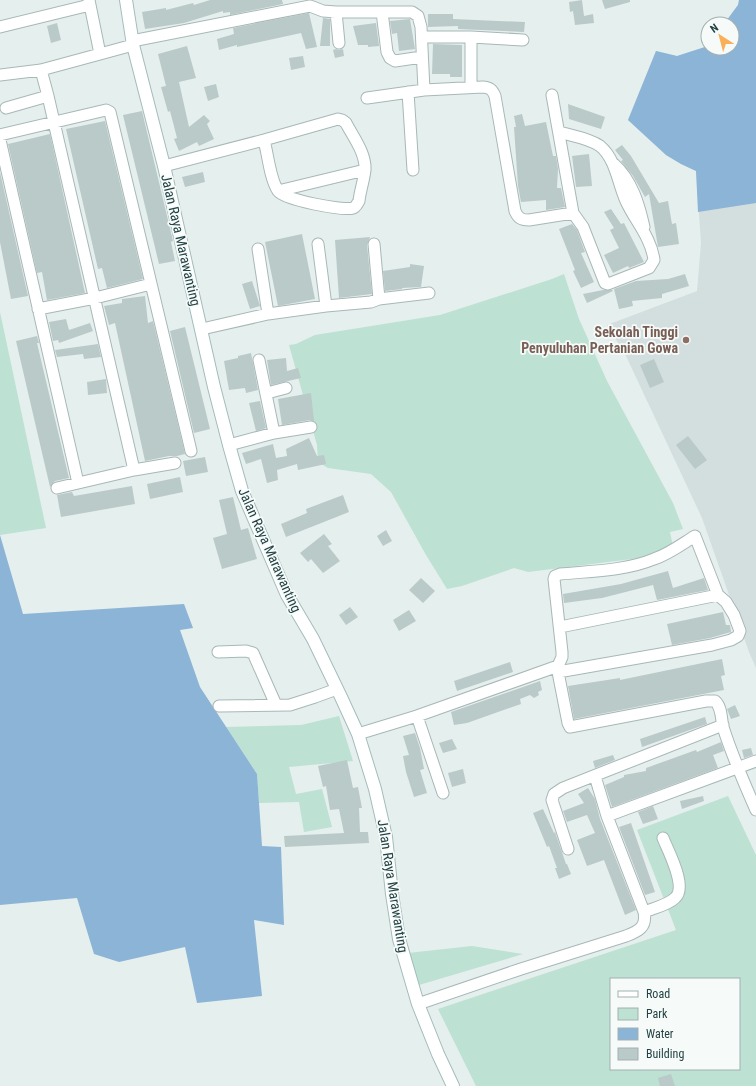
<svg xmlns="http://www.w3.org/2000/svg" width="756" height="1086" viewBox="0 0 756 1086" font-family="'Roboto Condensed',sans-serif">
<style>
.built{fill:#d3dfde}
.green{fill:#bde1d2;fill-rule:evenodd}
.water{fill:#8bb4d6}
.building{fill:#bacac8}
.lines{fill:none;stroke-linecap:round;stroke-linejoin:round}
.street-casing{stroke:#a7b8b7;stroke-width:13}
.secondary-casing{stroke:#a3bcbb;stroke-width:14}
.street{stroke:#fff;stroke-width:11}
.secondary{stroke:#fff;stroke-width:12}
.education-dot{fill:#8d6e63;stroke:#f6fbfa;stroke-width:1.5}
.labels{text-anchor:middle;stroke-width:3.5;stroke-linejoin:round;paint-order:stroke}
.street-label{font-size:14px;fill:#234243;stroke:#f6fbfa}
.education-label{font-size:14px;font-weight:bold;fill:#785e54;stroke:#f6fbfa;text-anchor:end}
</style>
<rect width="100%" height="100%" fill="#e5efee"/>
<!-- built -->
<path class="built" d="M739,0H756V668L749,652L702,518L626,356L607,325L697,291L701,243L696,171L681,164L666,155L628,120L656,51L677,56L708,46V48H732V24H724L738,5Z"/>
<!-- green -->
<path class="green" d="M564,274L579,319L607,381L673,503L683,529L670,532L674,551L648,557L528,572L514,568L462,586L447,589L426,555L391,492L371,474L328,468L318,462L317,445L289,345L296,344L315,335L440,315L552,279Z
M0,312L46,528L0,535Z
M339,716L353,761L289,767L296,794L322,789L332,827L304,832L299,802L259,803L257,774L226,727L301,725Z
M728,796L756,855V1086H476L438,1009L676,930L637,830ZM611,979H739V1069H611Z
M472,946L523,954L419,985L408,953Z"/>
<!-- water -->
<path class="water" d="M739,0H756V203L698,212L696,171L681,164L666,155L628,120L656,51L677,56L708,46V48H732V24H724L738,5Z
M0,535L23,614L184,604L193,628L180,630L200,687L257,774L262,846L281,847L284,925L254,920L262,996L197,1003L185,947L119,962L94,954L77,898L0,905Z"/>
<!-- building -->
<path class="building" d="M210,0H282L283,4L230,15V12L223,13V11L184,23L145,29L142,12L166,8V10L193,3L194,5Z
M582,0L584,16L593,14L594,23L575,25L573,11L570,12L569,2Z
M602,0H630V2L605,9Z
M309,13L317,47L306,49L301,33L237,47V45L219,50L217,39L234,34L233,28Z
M428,14H453V19L525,22L524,32L458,29V26L428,27Z
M323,18L330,19V46H320Z
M410,19L415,49L399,51L397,33L392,34L390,21Z
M57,23L61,40L51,43L47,26Z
M376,23L379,46L368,47V45H358L353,26Z
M433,44L462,45V77H450V74H432Z
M187,46L196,78L179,82L189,127L204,115L210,121L207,124L214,139L199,146L197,142L179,151L174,139L177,138L170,111L168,112L161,87L166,86L158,54Z
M336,49L339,50L343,49L344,56L335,58L333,50Z
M303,56L305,67L291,70L289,58Z
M216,84L219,97L208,101L204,87Z
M568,104L605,117L601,129L569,119Z
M142,111L173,241L171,242L175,261L159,264L123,115Z
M522,114L525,126L546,122L553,156H556L558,169L557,188H561L565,207L546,210V200L521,202L518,186L514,127H516L514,116Z
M105,121L143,279L107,288L102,268L98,269L66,129Z
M50,134L85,293L47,300L42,272L37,273L8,144Z
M622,145L631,156L659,203L668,201L672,224L676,223L679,244L658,247L649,194L645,197L633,176L621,161L623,160L615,150Z
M589,154L592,186L576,187L572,156Z
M0,172L28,296L11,299L0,242Z
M203,172L205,182L185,187L182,177Z
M611,209L621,224L624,223L644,262L629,268L628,266L613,273L604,255L619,248L610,230L614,228L604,212Z
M572,224L577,230L585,252L581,253L594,282L581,288L573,271L575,270L559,229Z
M302,234L315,299L278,306L265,242Z
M370,237L367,245L372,294L339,298L335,240Z
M410,264L424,266L421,287L402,288V289L385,291L383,271L410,267Z
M685,274L689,286L662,294V298L632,301L633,306L619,309L614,289L636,281L668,279Z
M252,281L260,306L250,309L242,284Z
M603,290H612L613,291L587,303L583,294Z
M145,296L148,323L153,321L185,454L177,456H169L145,461L115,323L109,325L104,306L122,303V299Z
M66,319L69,330L90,323L93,331L59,343L58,340L53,341L49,322Z
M185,327L210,429L194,433L170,331Z
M37,336L39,343H37L69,478L55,481L50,487L16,341Z
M98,344L101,357L84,359L83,354L57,357L55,350Z
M251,353L258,390L246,393L245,388L229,390L224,361L238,358V356Z
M286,358L287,371L298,368L301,378L271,385L267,360Z
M654,359L664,382L650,388L640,365Z
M106,379L107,393L88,395L87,382Z
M311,393L314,421L310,420L282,425L278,399Z
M260,401L266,428L256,431L249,403Z
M688,436L707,460L695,469L676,445Z
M309,438L317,456L324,455L326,464L298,470L297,464L277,470L278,480L267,483L261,459L246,464L242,453L273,444L276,458L287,456L286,449Z
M205,457L208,472L186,476L183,461Z
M180,477L183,492L150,499L147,484Z
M132,486L135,504L61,517L57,495L72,492L74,496Z
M343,495L349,512L286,537L281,524L307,513L306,509Z
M233,497L241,530L248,528L257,559L222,569L213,538L227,534L219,500Z
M386,530L392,541L383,546L377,536Z
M324,534L332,544L328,546L340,561L323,573L311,559L308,562L300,553Z
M668,571L673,588L704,578L708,590L657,600L653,585L602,598L564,603L563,594L621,584Z
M421,578L435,591L423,603L409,590Z
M350,607L358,617L346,625L339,615Z
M409,610L416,621L399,631L393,620Z
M723,612L726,625H730L731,632L710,638L672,645L667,624Z
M722,659L725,675L721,676L724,690L574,719L568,686L620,678V680Z
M510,662L513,672L457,691L454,681Z
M540,681L542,690L538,692L539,695L534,698L530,695L520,699L521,704L467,723L454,725L451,712Z
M735,705L740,716L731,719L727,709Z
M705,717L707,724L642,747L640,739Z
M415,733L420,748L424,769L420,770L427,793L414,797L406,772L403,756L409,755L403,736Z
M452,739L457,749L443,753L439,743Z
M721,742L724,751L713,755L718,768L612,807L605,785L624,777V775L646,771V768L696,750L697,752Z
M751,748L753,755L744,758L742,750Z
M613,755L615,760L595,768L593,761Z
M347,760L353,788L358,787L362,808H359L360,832H368L369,843L285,847L284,836L344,833L339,809L330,810L326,786L323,787L318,766Z
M463,769L466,783L452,787L448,773Z
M588,788L595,799L600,819L636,910L625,915L604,860L587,866L577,840L595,833L587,815L567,822L563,811L584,803L578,794Z
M703,796L704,801L682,809L680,801Z
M653,806L658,819L643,824L638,812Z
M543,809L554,833L555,832L566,864H567L571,874L559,879L555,868H557L549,846L547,847L533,813Z
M631,823L655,892L645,895L619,827Z
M671,1074L675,1086H660L658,1078Z"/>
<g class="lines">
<!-- street casing -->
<g class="street-casing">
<path id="street" d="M336,12L339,43
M382,12L387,52L390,58L395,61L422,57
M0,27L90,5
M422,37H471L523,40
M132,41L310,6L323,11L336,12H412L418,16L421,27L424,90L483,87C490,88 492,89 495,96L515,211C518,218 521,220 529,220L573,213L583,227L605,283L608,284L649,268L654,260C651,237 635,221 626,201C618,184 616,159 600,146C589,138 572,136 559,132
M100,54L133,45
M41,70L48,96L134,470
M0,75L41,70L100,54L89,0
M471,87V37
M408,92L413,170
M552,95L573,213
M367,98L424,90
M6,108L48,96
M0,135L106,110L110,112L191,451
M0,140L78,483
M614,164C632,180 639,205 644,227
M164,166L264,140L338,119L342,120L346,123C353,137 366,153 365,170C364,180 360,191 359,201C357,204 356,207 353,208C344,211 284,200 278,191C270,179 268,155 264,140
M278,191L365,170
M318,244L326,306
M374,244L379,299
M258,249L268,314
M38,309L95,298L151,284
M202,329L268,314L326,306L371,302L379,299L429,293
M259,360L274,433
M267,393L286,388
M229,445L274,433L311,427
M57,488L134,470L175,463
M560,627L718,595
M218,652L246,651L253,653L276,705
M558,666V672L568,723L570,727L706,701H715C722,707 721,719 723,727C732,755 744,783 756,810
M219,706L290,705L315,697L337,689
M417,716L443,793
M358,734L417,716L558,666L562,657V652L554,579L555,576L560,574C591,571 625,571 654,559C669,554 682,544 695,536L718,595L726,602L734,615L740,631L738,636L731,640L712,645L558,672
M607,816L756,761
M568,849L552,800L554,794L563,788L723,725
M644,912C654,908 668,905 675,898C688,887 668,851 663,838
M418,1004L521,969L626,936C639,931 647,927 644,912L607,816L595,776"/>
</g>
<!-- secondary casing -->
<g class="secondary-casing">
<path id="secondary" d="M126,0L133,45L164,166L214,387L229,445L242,491L287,595L313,639L341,697L358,734L375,789L386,837L392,894L399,939L418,1004L438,1054L453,1086"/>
</g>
<!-- street -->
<use href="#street" class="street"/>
<!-- secondary -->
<use href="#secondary" class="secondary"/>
</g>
<!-- markers -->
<circle class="education-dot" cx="686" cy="340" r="4"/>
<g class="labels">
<!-- street labels -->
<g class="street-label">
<text transform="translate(181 240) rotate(77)" y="5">Jalan Raya Marawanting</text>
<text transform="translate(270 550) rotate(66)" y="5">Jalan Raya Marawanting</text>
<text transform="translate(393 886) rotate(81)" y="5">Jalan Raya Marawanting</text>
</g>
<!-- education labels -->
<g class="education-label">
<text x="678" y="337">Sekolah Tinggi<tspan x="678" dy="16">Penyuluhan Pertanian Gowa</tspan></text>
</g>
</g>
<!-- legend -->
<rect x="610" y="978" width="130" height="92" fill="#f6fbfa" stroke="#a2b1b1"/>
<rect x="618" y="991" width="20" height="6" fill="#ffffff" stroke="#a2b1b1"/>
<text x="646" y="998" font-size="12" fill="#234243">Road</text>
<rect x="618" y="1008" width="20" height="12" fill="#bde1d2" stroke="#a2b1b1"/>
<text x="646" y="1018" font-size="12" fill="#234243">Park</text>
<rect x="618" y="1028" width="20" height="12" fill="#8bb4d6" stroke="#a2b1b1"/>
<text x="646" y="1038" font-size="12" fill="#234243">Water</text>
<rect x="618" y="1048" width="20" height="12" fill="#bacac8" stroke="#a2b1b1"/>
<text x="646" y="1058" font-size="12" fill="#234243">Building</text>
<!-- north arrow -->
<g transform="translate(720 36) rotate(324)"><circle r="19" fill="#f6fbfa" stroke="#a2b1b1"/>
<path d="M0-3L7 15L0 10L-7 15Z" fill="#fab059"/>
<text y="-6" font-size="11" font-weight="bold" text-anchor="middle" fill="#234243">N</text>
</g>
</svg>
